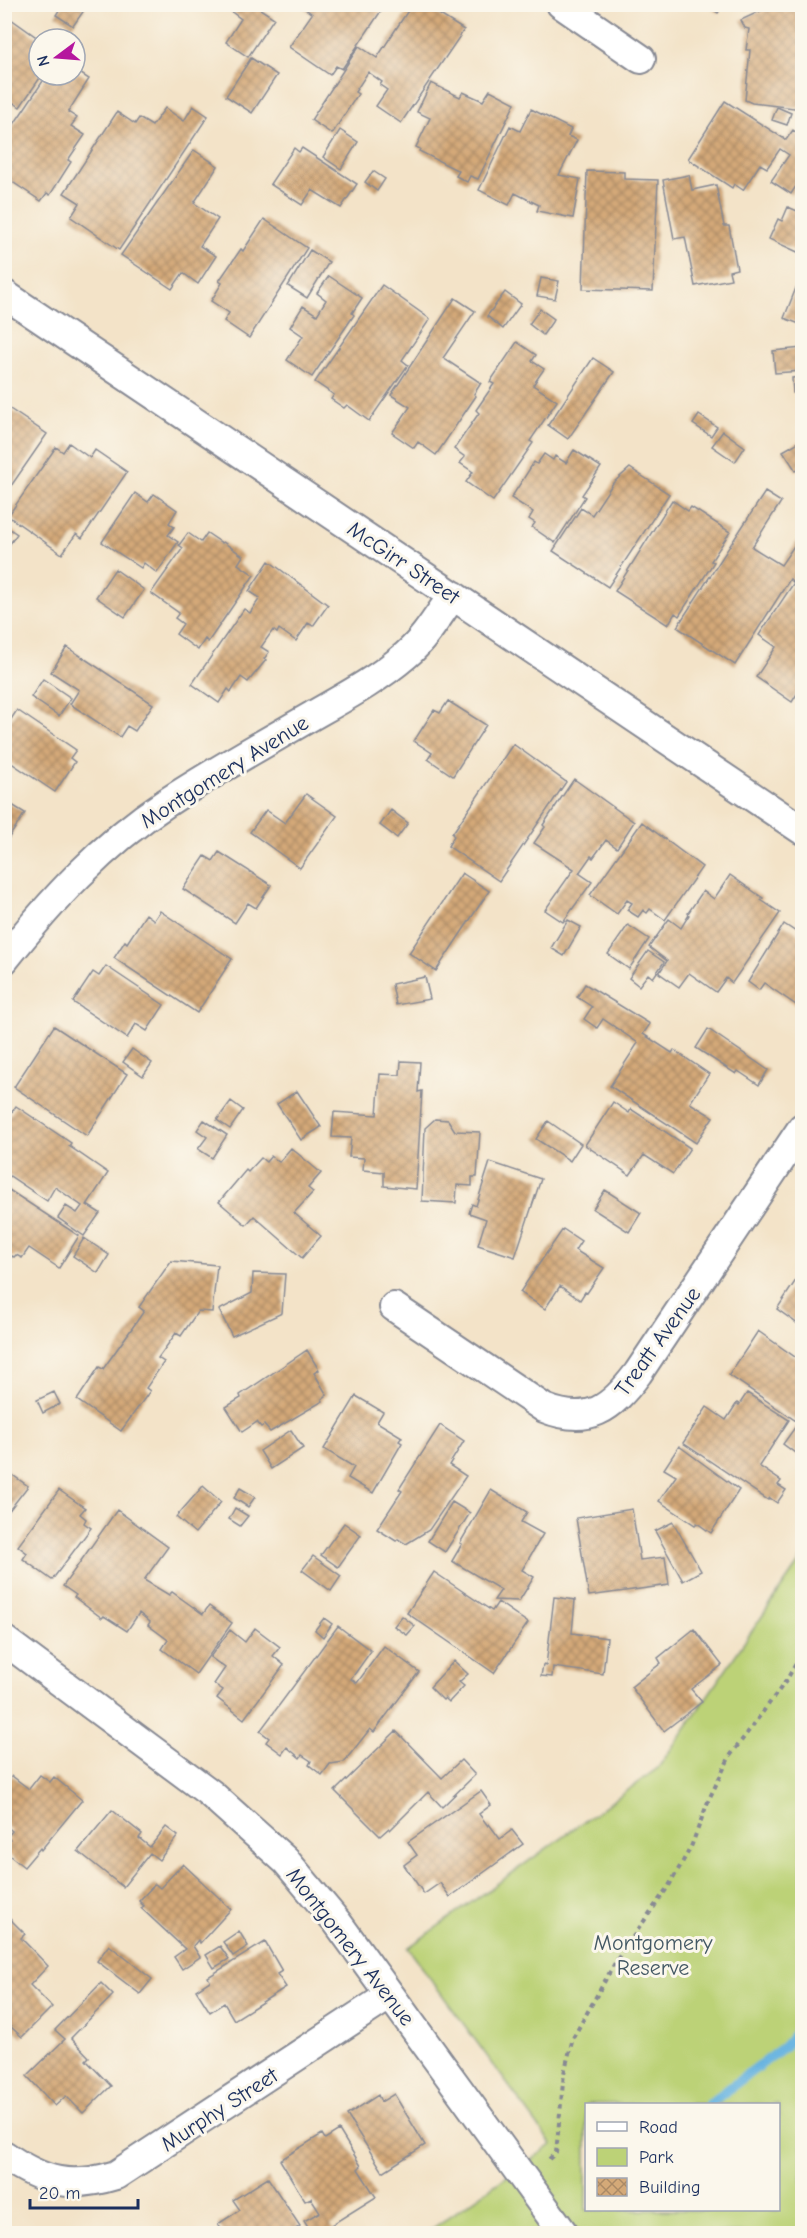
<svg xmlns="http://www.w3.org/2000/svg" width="807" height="2238" viewBox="0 0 807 2238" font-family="'Comic Neue',sans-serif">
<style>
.park{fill:#bcd277;stroke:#6c806a;stroke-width:1.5;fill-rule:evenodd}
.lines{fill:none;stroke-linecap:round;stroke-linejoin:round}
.stream{stroke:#66b3e0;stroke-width:10}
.building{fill:url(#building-cross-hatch)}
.street-casing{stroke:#878993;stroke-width:32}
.path{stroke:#878993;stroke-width:4;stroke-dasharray:4.5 4.5;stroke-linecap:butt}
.street{stroke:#fff;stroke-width:28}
.labels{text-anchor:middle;stroke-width:6;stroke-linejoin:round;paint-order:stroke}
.street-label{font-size:22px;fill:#1b2f5e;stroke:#fbf7ec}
.park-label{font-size:22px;fill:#435864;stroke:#fbf7ec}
</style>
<defs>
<pattern id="building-cross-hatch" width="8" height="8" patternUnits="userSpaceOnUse" patternTransform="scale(1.5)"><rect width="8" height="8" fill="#d4a978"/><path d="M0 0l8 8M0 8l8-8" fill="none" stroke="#ab8a66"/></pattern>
</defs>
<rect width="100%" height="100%" fill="#fbf7ec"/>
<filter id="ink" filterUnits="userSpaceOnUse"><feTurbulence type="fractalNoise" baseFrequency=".0167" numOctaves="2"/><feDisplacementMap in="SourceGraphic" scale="12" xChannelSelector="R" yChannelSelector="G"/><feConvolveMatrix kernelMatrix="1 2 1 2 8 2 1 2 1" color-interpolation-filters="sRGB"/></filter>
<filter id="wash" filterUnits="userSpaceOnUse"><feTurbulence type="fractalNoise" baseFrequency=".008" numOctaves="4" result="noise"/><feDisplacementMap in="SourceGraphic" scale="24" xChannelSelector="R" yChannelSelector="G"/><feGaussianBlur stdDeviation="1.35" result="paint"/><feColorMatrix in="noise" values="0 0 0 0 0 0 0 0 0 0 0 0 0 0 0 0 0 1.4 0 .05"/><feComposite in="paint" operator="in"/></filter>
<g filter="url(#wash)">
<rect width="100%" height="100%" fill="#f3e3c8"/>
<!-- park -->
<path class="park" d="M802,1558V2233H426L552,2145L408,1948L658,1768ZM586,2104H778V2210H586Z"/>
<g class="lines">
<!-- stream -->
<path class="stream" d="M709,2104L785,2046L802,2026"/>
</g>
<g id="blocks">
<!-- building -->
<path class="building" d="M63,4H79L85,9L73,26L56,15Z
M221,4H258L257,7L274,18L248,57L226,42L241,19Z
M416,4H423L464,30L401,123L376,106L387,90L380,85L382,82L368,72L355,92L358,94L332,134L311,120L359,46L377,58L411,6L414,7Z
M705,4H724L718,13Z
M776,4H796L802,19V109L752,103L745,100L750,50H746L749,29L745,28L741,20Z
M305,5H385L342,69L336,66L330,75L289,47L312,14L303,7Z
M4,14L39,39V75H42L20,107L14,103L4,117Z
M251,58L277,75L252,113L226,96Z
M75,70L89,79L68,112L77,118L71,126L85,135L68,160L71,162L50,195L47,193L41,201L5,177L10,168L4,164V139L47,75H75Z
M431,83L460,97L463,92L483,101L490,90L515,103L478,179L470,176L467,182L456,176L459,171L419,151L420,149L416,147L430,118L417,112Z
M725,101L786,140L793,130L802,137V177L791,194L771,181L789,155L780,149L767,168L760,164L743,190L734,184L732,188L688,159Z
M193,106L208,116L119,250L71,217L80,203L64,193L117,112L135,124L139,118L152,126L165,108L184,121Z
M777,107L791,113L787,125L772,120Z
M531,109L571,129L568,136L577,140L559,175L580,179L573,218L537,211L539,205L515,193L509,205L479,190L510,126L520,131Z
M340,130L358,142L341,169L323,157Z
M294,148L299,152L302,148L357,184L341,208L312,190L302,205L270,184Z
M194,150L218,166L194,203L218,219L200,246L216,256L198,284L183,273L172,289L121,255Z
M373,171L385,179L377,191L365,182Z
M587,171L624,172V179L658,180L653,291L583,289Z
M689,175L692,190L716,185L724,226H729L737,269L729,271L731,279L695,286L685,237L674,239L663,180Z
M788,207L802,213V254L769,239L778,219L782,221Z
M264,219L307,248L249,338L224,321L229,313L211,301L222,283L219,281L241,249L243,251Z
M310,250L329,262L307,298L288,286Z
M802,273V325L784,318Z
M329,276L362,298L352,313L354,315L312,377L287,360L303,336L290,327L303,306L317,315L326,300L317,293Z
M541,278L559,281L555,299L537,296Z
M382,285L430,319L402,360L408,365L369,421L347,405L344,408L331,399L334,395L315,382Z
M505,292L521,304L503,329L487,316Z
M455,298L475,311L443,358L481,383L474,394L476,396L436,455L418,442L414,448L392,433L410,407L391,395Z
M540,309L554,319L543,335L529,324Z
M517,342L536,355L532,361L544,369L533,385L557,401L530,441L533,443L493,501L466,482L473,472L460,463L465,457L454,449L479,413L476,410L494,384L490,382Z
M802,348V371L775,373L773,351Z
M593,358L614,372L568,439L548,425Z
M802,377V392L793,393L792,378Z
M4,405L47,434L11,486L4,482Z
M699,415L717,427L711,436L693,424Z
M723,431L745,447L735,462L712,446Z
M802,440V467L796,471L783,451Z
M69,443L90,458L95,450L127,472L82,538L76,534L62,554L8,516L56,447L63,452Z
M574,450L601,467L582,495L585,497L555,543L532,527L535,523L529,519L533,512L511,498L534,462L537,464L544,454L553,460L555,456L566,463Z
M630,468L669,494L608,587L553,551L581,508L592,515L613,483Z
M765,492L781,502L752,547L781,565L798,540L802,544V567L793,582L790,579L735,665L677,627Z
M135,493L148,502L154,494L177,510L169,523L174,527L168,535L178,542L157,573L144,563L141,568L102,542Z
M672,500L688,511L691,507L730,532L711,561L714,562L679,616L675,613L668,625L615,591Z
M4,525L17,534L4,552Z
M188,533L201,542L207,533L222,543L223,542L243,556L238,564L254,575L208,642L205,639L198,650L176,634L183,624L175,618L179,613L151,593L183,548L179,545Z
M269,561L328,605L313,626L308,623L296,641L279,629L277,633L273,630L261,647L269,652L264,659L266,660L248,682L241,677L231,692L228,689L219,703L192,684L244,609L250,613L260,598L249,591Z
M115,569L144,590L125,617L96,597Z
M795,581L802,586V686L792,702L756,677L776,647L759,635Z
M67,647L153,704L135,731L127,726L120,737L70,704L79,690L51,672Z
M43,679L71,698L59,716L31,697Z
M448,701L486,725L453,776L428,759L432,753L414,741L434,710L440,713Z
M17,710L76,750L70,758L75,762L55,792L4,758V752L11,742L4,737V730Z
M513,744L566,782L499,881L448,846L454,836L452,834Z
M574,779L634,822L617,848L606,840L593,858L591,856L579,873L592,882L563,922L545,910L574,869L534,843L545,827L543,825Z
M306,794L337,816L300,868L250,832L266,810L285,823Z
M4,800L25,813L4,845Z
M391,810L408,823L397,838L380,825Z
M642,822L702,867L665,920L650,909L647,913L643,910L638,917L627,910L632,903L627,900L617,914L590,895Z
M219,852L271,885L256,908L248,903L235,923L183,889L205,856L213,861Z
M462,873L489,891L436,971L409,953Z
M730,875L763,898L761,900L780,913L732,983L726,978L716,992L689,973L679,987L659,973L667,961L649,947L669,919L681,928L689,915L688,913L703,891L714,899Z
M160,911L232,959L197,1013L114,958L125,941L127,943L146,914L154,920Z
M568,920L581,927L564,956L551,948Z
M784,924L802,936V1009L764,983L759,990L748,982Z
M628,925L649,939L629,969L608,954Z
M648,951L664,962L653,978L648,974L639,986L629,978Z
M106,966L164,1005L147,1031L136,1024L127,1038L73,1002L93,972L99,976Z
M425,977L430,999L396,1005L392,984Z
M585,984L650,1024L643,1034L672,1053L674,1050L709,1074L690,1103L713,1117L696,1143L610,1086L638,1043L603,1019L597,1028L584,1019L592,1007L577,997Z
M54,1026L127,1074L87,1136L14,1087Z
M708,1029L768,1070L759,1085L738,1071L736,1074L696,1048Z
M132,1049L152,1063L143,1076L123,1062Z
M401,1061L420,1062L418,1092L422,1091L416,1189L384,1186V1172L363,1170L364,1158L349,1157L351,1138L332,1137L334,1112L377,1115L380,1074L400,1075Z
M297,1091L321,1127L301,1140L277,1104Z
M231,1101L243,1110L230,1129L217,1120Z
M613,1102L629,1113L631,1109L690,1148L673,1174L644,1155L630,1175L585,1145Z
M16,1106L71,1143L69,1146L108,1173L87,1205L100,1213L84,1236L58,1218L66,1206L77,1213L82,1206L55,1187L47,1201L4,1172V1123Z
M435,1119L448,1120L455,1131L480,1132L477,1177H472V1186L457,1185L456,1203L422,1201L425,1128Z
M204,1120L227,1135L212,1158L198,1149L207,1137L197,1130Z
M548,1121L581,1144L570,1161L536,1139Z
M291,1148L321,1173L308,1188L313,1192L294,1213L321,1236L302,1258L254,1216L246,1225L219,1202L246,1170L248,1172L261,1158L266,1162L271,1156L279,1162Z
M490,1162L541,1179L515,1257L478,1245L486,1219L469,1213L472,1204L476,1206Z
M9,1190L79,1236L59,1268L29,1248L22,1258L16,1255L14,1257L12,1256L4,1268V1196Z
M605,1190L641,1213L629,1232L593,1209Z
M563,1229L581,1241L575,1250L604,1268L587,1293L585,1292L580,1300L560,1286L545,1309L520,1292Z
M84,1238L109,1255L98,1273L73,1256Z
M171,1261L217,1265L212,1312L198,1311L181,1336L176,1333L158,1358L164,1362L146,1388L150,1391L121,1431L77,1400L99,1367L103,1369L135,1324L144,1311L139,1307Z
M802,1271V1327L777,1309Z
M253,1273L285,1274L282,1313L232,1336L219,1310L252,1293Z
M758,1331L802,1362V1425L729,1375Z
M307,1350L319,1370L314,1373L327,1395L322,1399L323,1401L270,1432L264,1425L261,1427L257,1422L242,1432L226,1407L241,1398L240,1395Z
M54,1392L60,1404L43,1413L37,1400Z
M747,1393L789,1420L759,1466L781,1481L778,1485L786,1490L777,1503L770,1498L768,1500L683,1443L707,1407L726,1420L737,1403L739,1405Z
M356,1396L383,1412L377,1422L402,1437L399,1441L402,1443L373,1493L348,1478L354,1467L324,1449Z
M440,1425L464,1441L449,1465L466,1476L429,1530L406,1544L398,1539L396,1541L377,1529L402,1491L399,1489Z
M796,1426L802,1430V1458L783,1444Z
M291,1430L303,1448L271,1469L260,1451Z
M679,1446L739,1490L711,1533L697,1523L695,1525L659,1501L676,1476L664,1469Z
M4,1469L28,1486L4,1517Z
M203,1486L221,1502L195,1533L176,1517Z
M240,1488L255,1497L248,1507L234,1498Z
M59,1490L85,1508L80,1514L86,1519L84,1523L91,1528L52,1580L23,1559L27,1553L18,1546Z
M491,1490L527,1512L521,1522L543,1534L522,1570L534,1577L519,1601L494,1600L501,1590L452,1561L462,1544L460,1543Z
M452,1502L470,1513L445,1552L428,1541Z
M235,1508L248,1516L240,1526L229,1519Z
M632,1509L640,1560L665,1557L669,1585L589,1596L576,1518Z
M117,1510L168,1547L144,1580L169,1595L172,1592L203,1614L209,1606L232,1623L196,1674L162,1649L168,1640L148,1625L150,1622L139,1613L127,1631L104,1616L102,1618L74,1597L76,1595L63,1586Z
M673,1522L701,1571L683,1581L655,1531Z
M344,1523L361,1535L338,1567L321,1555Z
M313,1556L341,1576L331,1591L302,1570Z
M434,1572L492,1611L498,1602L528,1623L494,1673L407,1613Z
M554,1597L575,1600L572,1633L607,1638L603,1674L553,1667L552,1677L541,1676L543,1665L546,1666Z
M402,1616L415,1626L407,1635L394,1626Z
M324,1618L332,1624L323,1637L315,1630Z
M338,1626L371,1651L351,1679L357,1683L384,1646L419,1672L374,1732L370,1729L344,1762L330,1764L322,1775L309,1765L311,1761L302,1755L300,1758L287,1747L282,1754L266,1742L269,1738L260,1731Z
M255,1628L280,1647L273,1656L284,1665L244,1719L217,1698L223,1690L214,1684L225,1668L210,1657L230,1630L245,1642Z
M694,1629L722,1665L691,1689L702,1702L664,1731L631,1687L661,1663L658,1658Z
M454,1661L468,1674L459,1682L464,1686L449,1702L445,1698L443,1700L430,1687Z
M396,1731L442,1778L461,1760L475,1775L442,1807L428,1792L390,1830L389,1828L380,1836L335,1791Z
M40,1775L50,1782L54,1777L82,1800L41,1850L40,1848L24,1867L4,1851V1845L10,1839L7,1837L12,1831L4,1824V1785L12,1776L29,1789Z
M481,1791L491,1805L479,1814L488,1826L489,1824L500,1839L512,1830L523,1844L450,1897L440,1883L424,1894L404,1865L417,1855L408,1842Z
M112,1810L142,1834L139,1838L150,1847L166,1827L178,1836L159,1860L150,1853L123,1887L78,1851Z
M183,1864L231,1909L200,1943L198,1940L193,1946L200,1957L182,1969L174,1957L185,1949L141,1908L144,1906L139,1901L155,1884L160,1888Z
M8,1917L25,1934L21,1938L48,1966L30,1985L52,2007L22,2037L11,2027L7,2031L4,2029V1921Z
M239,1931L248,1946L233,1956L223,1942Z
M265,1942L282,1971L277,1974L286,1987L234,2020L224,2003L210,2012L196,1990L210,1981L208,1977Z
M109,1945L152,1979L140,1994L97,1961Z
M220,1946L229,1959L214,1968L206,1955Z
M101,1983L113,1995L71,2038L89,2057L86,2060L111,2086L83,2113L66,2096L55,2106L27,2076L65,2039L55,2030Z
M394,2094L425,2145L383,2172L347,2115L378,2095L381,2102Z
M339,2130L361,2166L358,2169L376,2197L331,2225L336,2234H312L304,2221L320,2212L311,2198L305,2201L280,2160L322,2134L325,2139Z
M268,2178L300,2226L288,2234H224L218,2224L240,2210L233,2200Z"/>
</g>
</g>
<g filter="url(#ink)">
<use href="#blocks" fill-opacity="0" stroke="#878993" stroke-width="1.5"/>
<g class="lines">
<!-- street casing -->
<g class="street-casing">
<path id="street" d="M561,4L641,59
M4,294L802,830
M4,960C51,901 103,844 166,803C213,772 262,745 310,717C343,698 377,680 406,655C425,639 438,616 453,595
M394,1307L544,1408C589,1426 611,1409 638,1373L802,1128
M4,1640L210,1793L286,1861L337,1922L564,2234
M4,2155C44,2183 71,2189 116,2175L390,1995"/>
</g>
<!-- path -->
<path class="path" d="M549,2159L556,2153L564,2073L573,2038L616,1961L670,1884L691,1847L709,1799L730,1756L786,1681L802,1653"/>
<!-- street -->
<use href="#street" class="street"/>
</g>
</g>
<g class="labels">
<!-- street labels -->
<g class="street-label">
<text transform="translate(404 562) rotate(34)" y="8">McGirr Street</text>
<text transform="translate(224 771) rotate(-32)" y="8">Montgomery Avenue</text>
<text transform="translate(657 1341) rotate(-54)" y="8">Treatt Avenue</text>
<text transform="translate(351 1946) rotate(52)" y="8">Montgomery Avenue</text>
<text transform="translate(219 2109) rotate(-33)" y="8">Murphy Street</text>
</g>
<!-- park labels -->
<g class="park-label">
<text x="653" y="1950">Montgomery<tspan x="653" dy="25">Reserve</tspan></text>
</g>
</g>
<!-- margin -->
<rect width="807" height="2238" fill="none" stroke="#fbf7ec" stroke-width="24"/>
<!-- legend -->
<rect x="585" y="2103" width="195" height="108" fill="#fbf7ec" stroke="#a1a7b3" stroke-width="1.5"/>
<rect x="597" y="2122" width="30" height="9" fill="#ffffff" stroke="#a1a7b3" stroke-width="1.5"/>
<text x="639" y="2133" font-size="18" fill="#1b2f5e">Road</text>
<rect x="597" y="2148" width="30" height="18" fill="#bcd277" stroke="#a1a7b3" stroke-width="1.5"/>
<text x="639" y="2163" font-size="18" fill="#1b2f5e">Park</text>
<rect x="597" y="2178" width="30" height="18" fill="url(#building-cross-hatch)" stroke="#a1a7b3" stroke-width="1.5"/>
<text x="639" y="2193" font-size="18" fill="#1b2f5e">Building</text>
<!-- north arrow -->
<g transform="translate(57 57) rotate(254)"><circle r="28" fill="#fbf7ec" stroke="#a1a7b3" stroke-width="1.5"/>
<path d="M0-4.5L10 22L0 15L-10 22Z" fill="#b5179e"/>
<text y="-9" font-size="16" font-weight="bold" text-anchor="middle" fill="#1b2f5e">N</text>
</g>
<!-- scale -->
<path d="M30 2199v9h108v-9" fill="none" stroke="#1b2f5e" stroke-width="3"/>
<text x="39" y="2199" font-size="18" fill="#1b2f5e" stroke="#fbf7ec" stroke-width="4.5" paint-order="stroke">20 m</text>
</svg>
